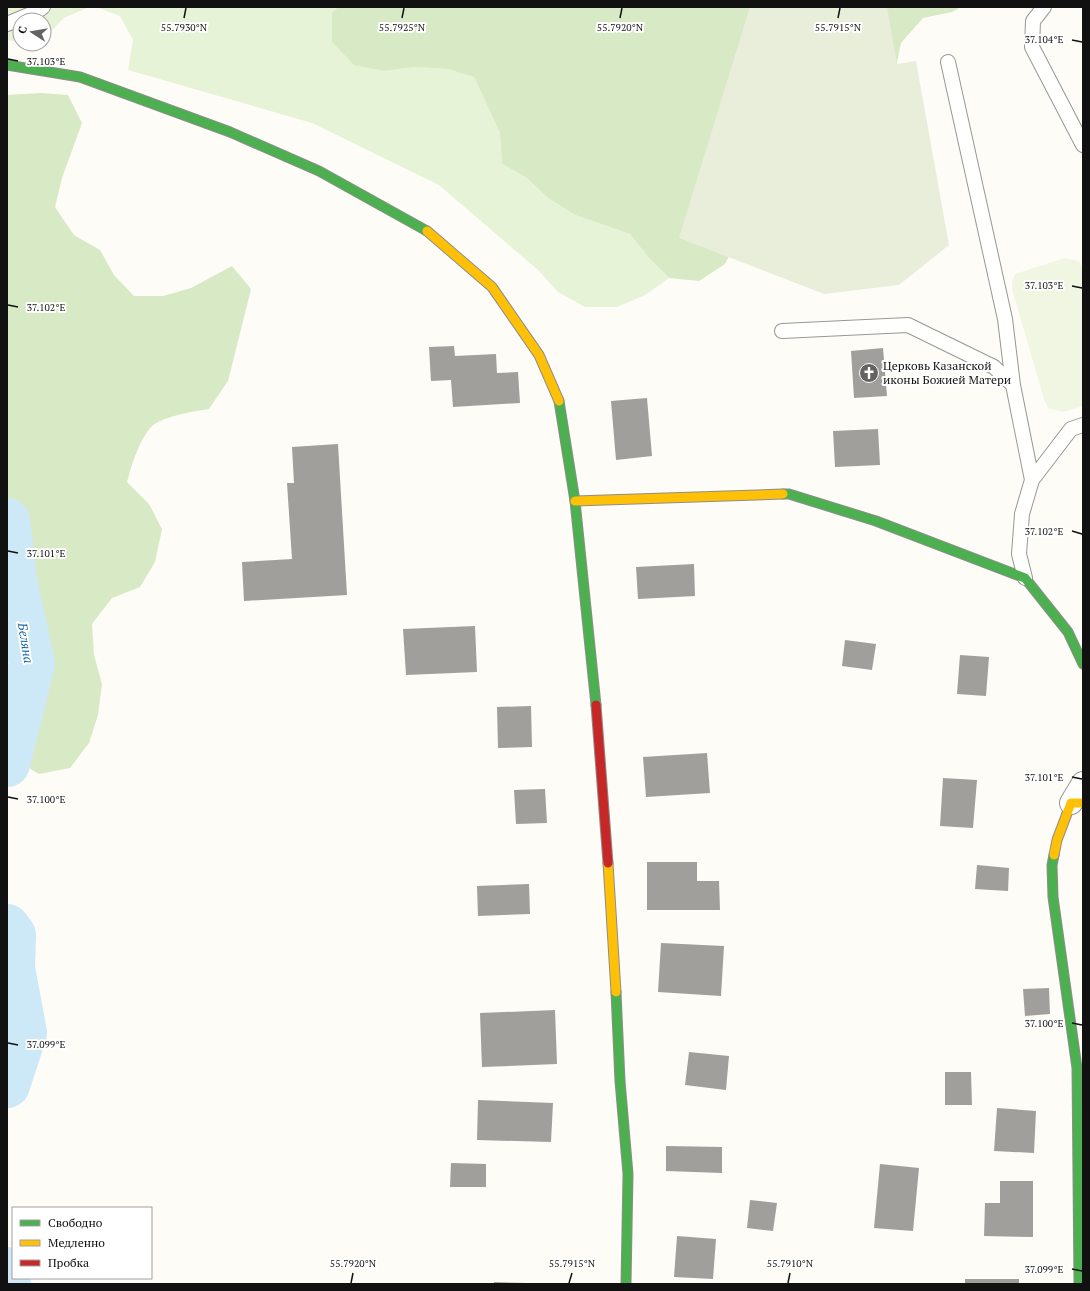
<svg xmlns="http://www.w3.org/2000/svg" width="1090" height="1291" viewBox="0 0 1090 1291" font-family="'PT Serif',serif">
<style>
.green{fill:#e7f3d7}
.forest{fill:#d8eac5}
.cemetery{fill:#e9eedb}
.pitch{fill:#f0f6e1}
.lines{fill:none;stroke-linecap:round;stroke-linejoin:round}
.river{stroke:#cde8f7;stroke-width:46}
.building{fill:#a19f9c}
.lane-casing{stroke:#979795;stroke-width:16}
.street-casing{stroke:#979795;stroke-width:24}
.fast-casing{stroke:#8e8d8b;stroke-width:11}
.slow-casing{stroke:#8e8d8b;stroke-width:11}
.jam-casing{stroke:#8e8d8b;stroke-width:11}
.lane{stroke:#fffffe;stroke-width:14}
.street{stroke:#fffffe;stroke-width:22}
.fast{stroke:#4caf50;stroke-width:9}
.slow{stroke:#ffc107;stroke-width:9}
.jam{stroke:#c62828;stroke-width:9}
.ticks{fill:none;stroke:#111;stroke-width:1.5}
.labels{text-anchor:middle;stroke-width:4;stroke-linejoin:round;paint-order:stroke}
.poi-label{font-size:12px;fill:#111;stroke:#fff;text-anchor:start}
.water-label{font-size:13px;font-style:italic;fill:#1768a6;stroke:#fff}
.ticks-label{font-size:10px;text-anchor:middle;fill:#111;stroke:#fff;stroke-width:4;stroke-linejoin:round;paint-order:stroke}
</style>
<rect width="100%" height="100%" fill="#fdfcf7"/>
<!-- green -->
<path class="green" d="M7,7H89L64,18L44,38V20H20V42L7,40Z
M96,7H338L332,13L384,71L414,67L447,69L474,77L500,133L502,164L527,178L548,198L575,215L630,234L648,257L669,278L645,295L617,307H585L558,292L538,270L439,185L312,123L128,70L133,40L120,16Z"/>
<!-- forest -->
<path class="forest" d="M338,7H961L952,12L923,18L901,43L895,72L738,238L725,264L699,281L669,278L648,257L630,234L575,215L548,198L527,178L502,164L500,133L474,77L447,69L414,67L384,71L354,65L332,42V13Z
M41,93L68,95L82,123L62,178L55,207L74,235L100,250L114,275L134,296H163L191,288L232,266L251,289L228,381L209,409C195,411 159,417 150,428C138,443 132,464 127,482L149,504L162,529L155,562L140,587L112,598L92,624L94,655L102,684L98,715L89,743L70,768L39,774L14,759L7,730L14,696L13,664L7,637V95Z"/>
<!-- cemetery -->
<path class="cemetery" d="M750,7H887L897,64L916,61L949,245L899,285L824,294L679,238Z"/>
<!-- pitch -->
<path class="pitch" d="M1065,258L1079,261L1083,269V406L1063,412L1048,408L1044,399L1012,289V282L1015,274Z"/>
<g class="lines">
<!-- river -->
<path class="river" d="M7,521L15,585L32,664L7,764
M7,927L13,935L12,968L24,1033L7,1085
M7,1270L8,1284"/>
</g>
<!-- building -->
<path class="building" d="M454,346L455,356L496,354L497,373L518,372L520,403L453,407L451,380L431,381L429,347Z
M883,348L887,396L854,398L851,351Z
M647,398L652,456L616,460L611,401Z
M878,429L880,465L835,467L833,431Z
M338,444L347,595L244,601L242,562L292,559L287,483H294L292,447Z
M694,564L695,596L638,599L636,567Z
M475,626L477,672L406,675L403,629Z
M845,640L876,644L872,670L842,666Z
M960,655L989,657L986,696L957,694Z
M531,706L532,747L498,748L497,707Z
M707,753L710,793L646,797L643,757Z
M943,778L977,780L973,828L940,826Z
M545,789L547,823L516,824L514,790Z
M647,862H697V881H719L720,910H647Z
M977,865L1009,868L1008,891L975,889Z
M529,884L530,914L478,916L477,886Z
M661,943L724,946L721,996L658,992Z
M1049,988L1050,1014L1025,1016L1023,989Z
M555,1010L557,1064L482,1067L480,1013Z
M689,1052L729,1056L726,1090L685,1085Z
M945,1072H971L972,1105H945Z
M478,1100L553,1103L551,1142L477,1140Z
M997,1108L1036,1111L1034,1153L994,1151Z
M666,1146L722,1147V1173L666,1171Z
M451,1163L486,1164V1187H450Z
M880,1164L919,1168L913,1231L874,1228Z
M1000,1181H1033V1237L984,1236L985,1203H1000Z
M750,1200L777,1203L773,1231L747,1228Z
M677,1236L716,1239L713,1279L674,1277Z
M965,1279H1019V1284H965Z
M494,1282L527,1283V1284H494Z"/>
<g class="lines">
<!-- lane casing -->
<g class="lane-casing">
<path id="lane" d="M1044,7L1033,21L1032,47L1083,145
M7,24L36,12L43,7
M948,62L1005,319L1013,385
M782,331L908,325L994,367L1013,385L1032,480
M1025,578L1019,554L1022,514L1032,480L1071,429L1083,425"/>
</g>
<!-- street casing -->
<g class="street-casing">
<path id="street" d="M1071,803L1083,783"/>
</g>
<!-- fast casing -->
<g class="fast-casing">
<path id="fast" d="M7,65L80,77L230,132L319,171L427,231
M559,401L575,501L596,705
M783,494H789L876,521L1025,578L1068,632L1083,664
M1054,855L1052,865L1053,897L1077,1068L1079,1284
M616,992L620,1081L628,1174L626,1284"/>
</g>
<!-- slow casing -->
<g class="slow-casing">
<path id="slow" d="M427,231L492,287L539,355L559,401
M575,501L783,494
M1054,855L1057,840L1071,803H1083
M608,863L616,992"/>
</g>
<!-- jam casing -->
<g class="jam-casing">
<path id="jam" d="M596,705L608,863"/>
</g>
<!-- lane -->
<use href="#lane" class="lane"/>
<!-- street -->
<use href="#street" class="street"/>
<!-- fast -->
<use href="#fast" class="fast"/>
<!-- slow -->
<use href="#slow" class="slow"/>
<!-- jam -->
<use href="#jam" class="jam"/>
</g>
<!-- ticks -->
<path class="ticks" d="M184,18L186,8M402,18L404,8M620,18L622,8M838,18L840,8M1072,40L1082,42M8,59L18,61M1072,286L1082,288M8,305L18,307M1072,531L1082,534M8,551L18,553M1072,777L1082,779M8,797L18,799M1072,1023L1082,1025M8,1043L18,1045M1072,1269L1082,1271M351,1283L353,1273M569,1283L572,1273M788,1283L790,1273"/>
<!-- icons -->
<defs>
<g id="church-disc" transform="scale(1)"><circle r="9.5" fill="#646362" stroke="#fff"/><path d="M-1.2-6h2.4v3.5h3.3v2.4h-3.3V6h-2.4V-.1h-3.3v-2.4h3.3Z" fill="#fff"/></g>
</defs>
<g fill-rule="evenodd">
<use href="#church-disc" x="869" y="373"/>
</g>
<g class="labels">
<!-- poi labels -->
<g class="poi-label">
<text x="883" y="370">Церковь Казанской<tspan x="883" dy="14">иконы Божией Матери</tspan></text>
</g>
<!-- water labels -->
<g class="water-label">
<text transform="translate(26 643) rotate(81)" y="5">Беляна</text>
</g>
</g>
<g class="ticks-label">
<text x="184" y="31">55.7930°N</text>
<text x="402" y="31">55.7925°N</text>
<text x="620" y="31">55.7920°N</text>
<text x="838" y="31">55.7915°N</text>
<text x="1044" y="43">37.104°E</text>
<text x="46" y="65">37.103°E</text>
<text x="1044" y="289">37.103°E</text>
<text x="46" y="311">37.102°E</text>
<text x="1044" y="535">37.102°E</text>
<text x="46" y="557">37.101°E</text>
<text x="1044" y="781">37.101°E</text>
<text x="46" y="803">37.100°E</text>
<text x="1044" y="1027">37.100°E</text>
<text x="46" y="1048">37.099°E</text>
<text x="353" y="1267">55.7920°N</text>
<text x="572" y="1267">55.7915°N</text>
<text x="790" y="1267">55.7910°N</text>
<text x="1044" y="1273">37.099°E</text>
</g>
<!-- border -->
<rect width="1090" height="1291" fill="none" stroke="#111111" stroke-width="16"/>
<!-- legend -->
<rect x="12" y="1207" width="140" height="72" fill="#ffffff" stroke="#a0a0a0"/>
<rect x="20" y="1220" width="20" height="6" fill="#4caf50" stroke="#a0a0a0"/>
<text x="48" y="1227" font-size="12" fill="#111111">Свободно</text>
<rect x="20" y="1240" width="20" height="6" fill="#ffc107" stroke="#a0a0a0"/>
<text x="48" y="1247" font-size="12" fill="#111111">Медленно</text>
<rect x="20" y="1260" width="20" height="6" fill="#c62828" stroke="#a0a0a0"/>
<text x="48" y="1267" font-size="12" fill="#111111">Пробка</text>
<!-- north arrow -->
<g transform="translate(32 32) rotate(282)"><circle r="19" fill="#ffffff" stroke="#a0a0a0"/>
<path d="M0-3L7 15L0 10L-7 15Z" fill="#646362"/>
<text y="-6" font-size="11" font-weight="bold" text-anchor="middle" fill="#111111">С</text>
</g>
</svg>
